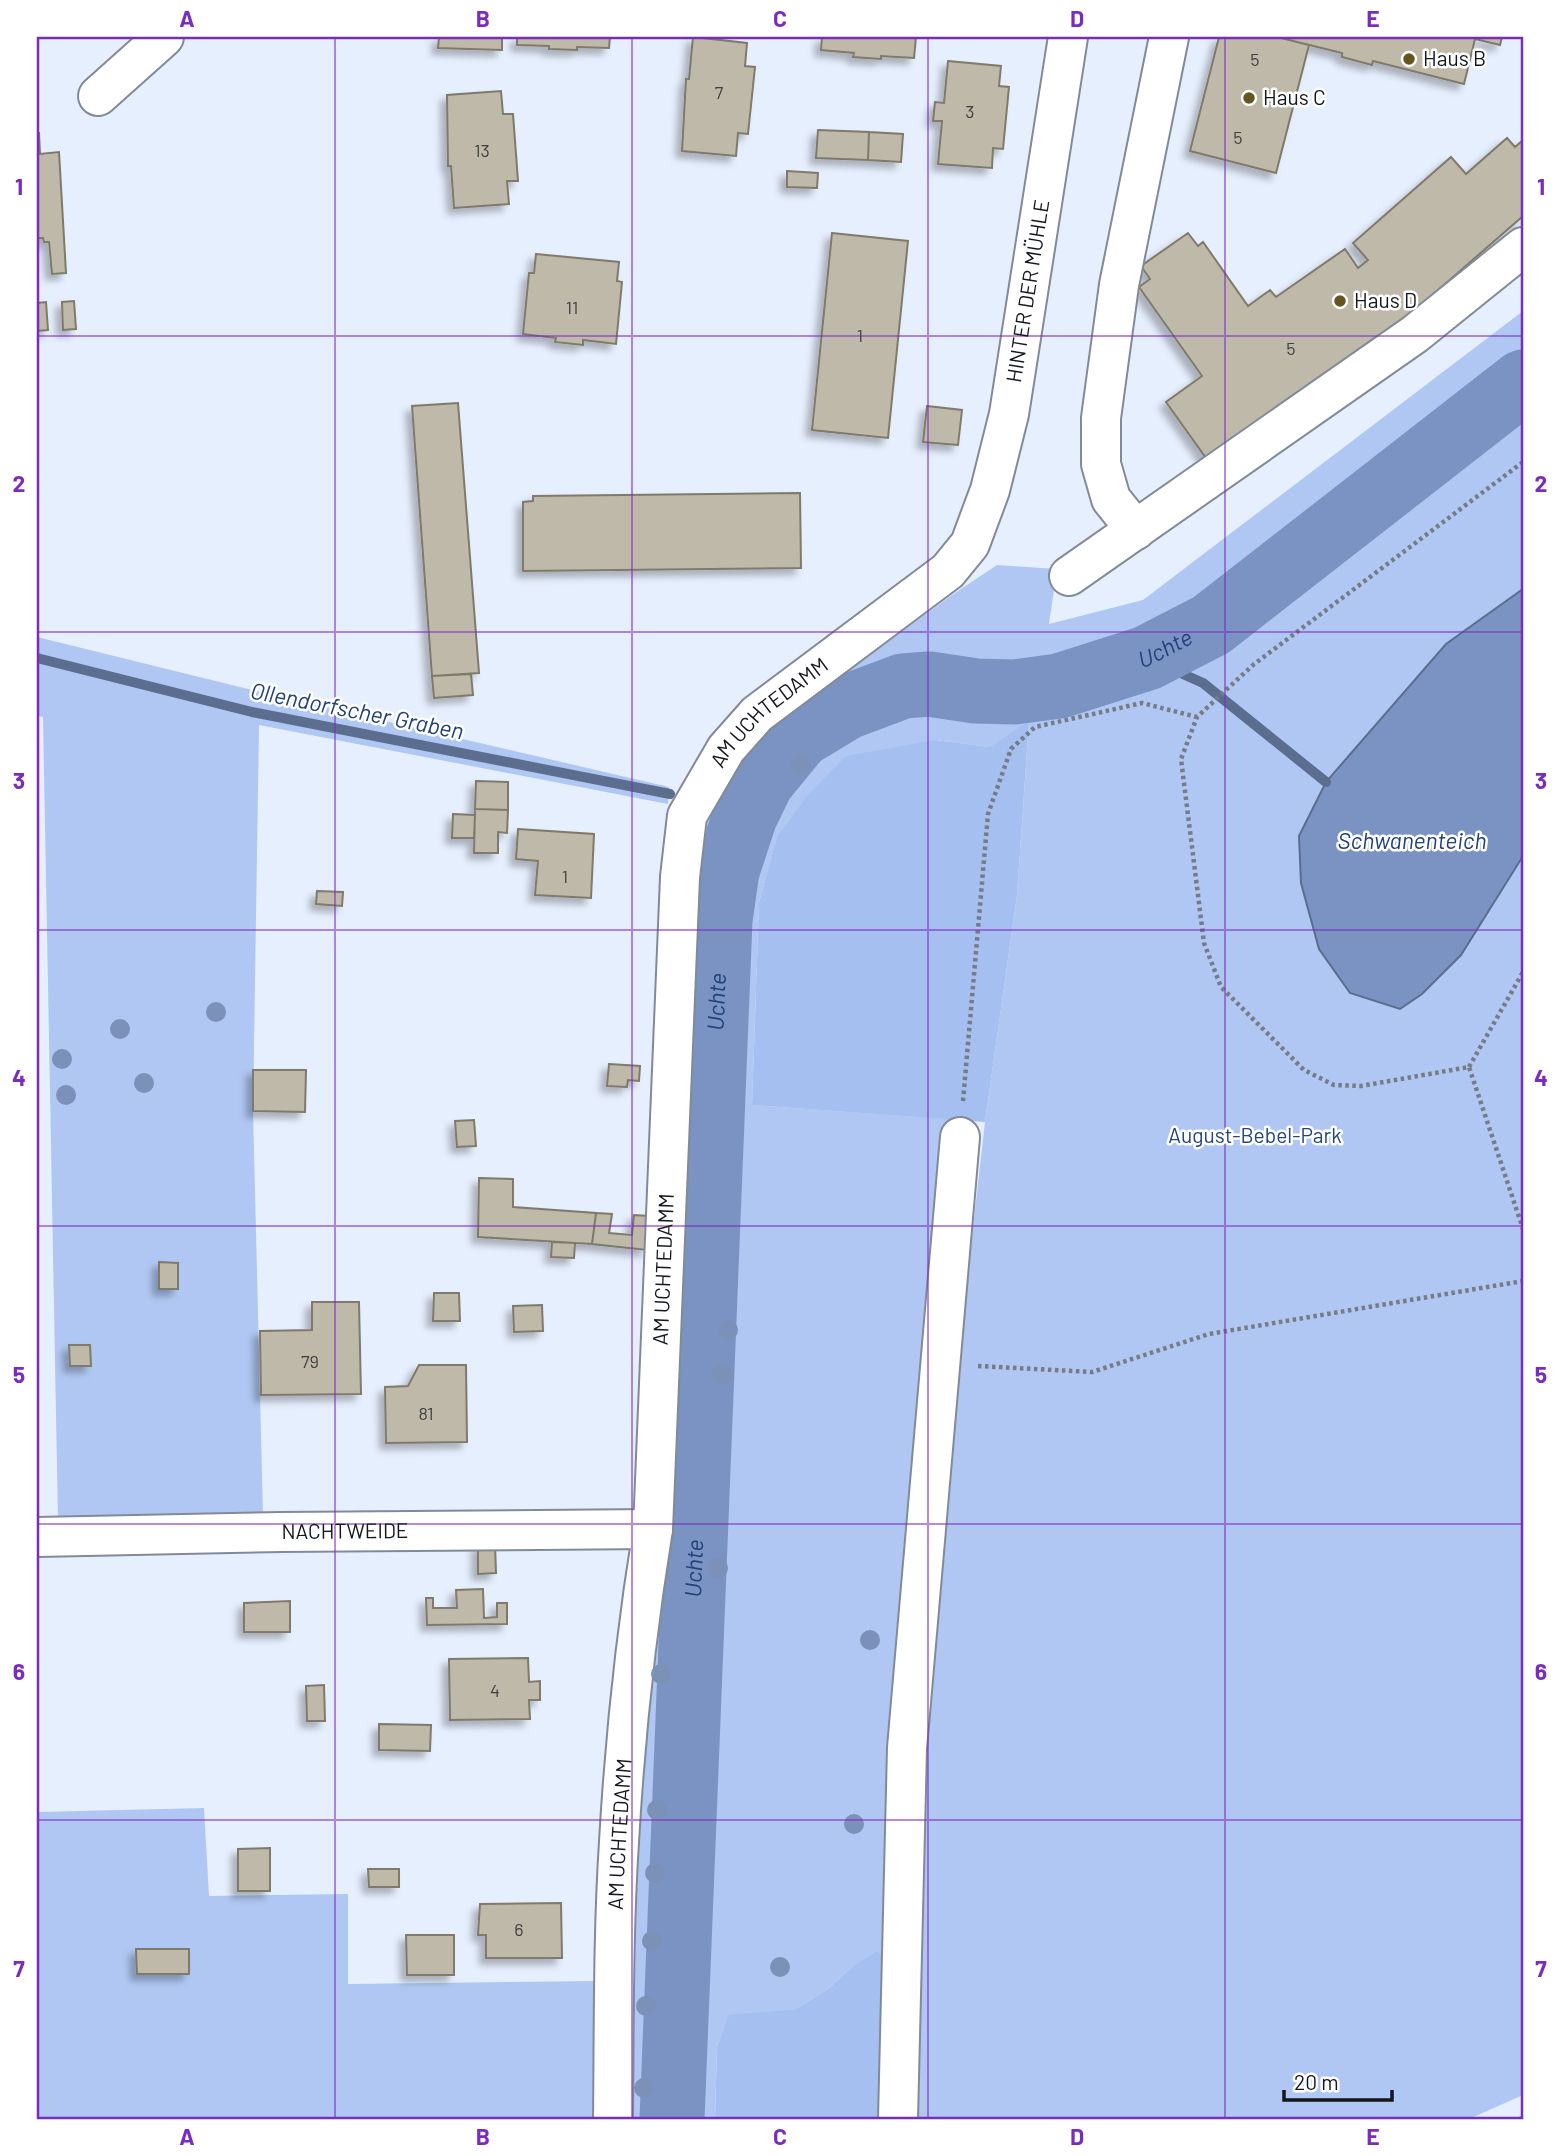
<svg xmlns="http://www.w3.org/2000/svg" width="1560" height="2156" viewBox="0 0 1560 2156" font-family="Barlow,sans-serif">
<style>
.green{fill:#afc7f2}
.forest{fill:#a4bff0}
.water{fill:#7a93c2;stroke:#5b6e90;stroke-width:2}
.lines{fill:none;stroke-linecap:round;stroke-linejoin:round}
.stream{stroke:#5b6e90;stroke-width:10}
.river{stroke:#7a93c2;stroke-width:65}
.building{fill:#bfb9aa;stroke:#7f7a6b;stroke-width:2;filter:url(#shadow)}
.minor-casing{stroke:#828a98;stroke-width:42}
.path{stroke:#767c86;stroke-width:4.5;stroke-dasharray:3.5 3.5;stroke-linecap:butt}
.minor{stroke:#fff;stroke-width:38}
.tree{fill:#7c91b8}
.grid{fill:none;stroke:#7b2cbf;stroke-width:2;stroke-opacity:0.55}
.poi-dot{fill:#665422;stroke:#fff;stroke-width:2.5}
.labels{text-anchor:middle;stroke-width:5;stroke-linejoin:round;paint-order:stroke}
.number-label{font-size:18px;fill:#3f4040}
.poi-label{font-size:21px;fill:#14171c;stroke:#fff;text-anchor:start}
.street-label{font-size:21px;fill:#14171c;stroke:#fff}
.park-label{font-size:21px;fill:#26447f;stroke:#fff}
.water-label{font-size:23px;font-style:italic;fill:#22407a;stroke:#fff}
.neatline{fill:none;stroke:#7b2cbf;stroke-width:2.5}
.grid-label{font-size:23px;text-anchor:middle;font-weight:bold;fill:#7b2cbf}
</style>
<defs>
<filter id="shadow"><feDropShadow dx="-6" dy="6" stdDeviation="3.5" flood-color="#0004"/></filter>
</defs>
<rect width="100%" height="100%" fill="#e6effe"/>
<!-- green -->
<path class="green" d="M1523,311V2095L1469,2119H915V1881L948,1448L985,1122L1017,895L1029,722L989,747L936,740L777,838L759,902L752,1105L949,1119L910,1620L891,1955L852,1967L828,1989L796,2009L729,2016L717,2047L715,2119H629L637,1859L697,861L706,826L719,798L756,738L952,595L997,565L1057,569L1049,624L1143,600Z
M37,637L252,690L669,787L668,804L259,725L253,1111L263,1516L58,1521L43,717L37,716Z
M204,1808L209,1896L348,1894V1984L598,1981L593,2119H37V1812Z"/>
<!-- forest -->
<path class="forest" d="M1029,721L1017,895L985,1122L752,1105L759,902L777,837L808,795L846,756L936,740L989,747Z
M876,1952L891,1955L886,2119H715L717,2047L729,2015L796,2009L828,1989L852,1967Z"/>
<!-- water -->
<path class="water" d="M1523,589V856L1461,955L1422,994L1400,1009L1350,993L1319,949L1301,883L1299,836L1326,782L1446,644Z"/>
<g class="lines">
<!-- stream -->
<path class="stream" d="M37,658L252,712L670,794
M1147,658L1203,683L1326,782"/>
<!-- river -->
<path class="river" id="s1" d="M672,2119L720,920L727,871L745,816L762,781L799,736L847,707L903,686L929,684L976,691L1014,692L1059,686L1147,658L1211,625L1523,382"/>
</g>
<!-- building -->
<path class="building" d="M439,37H502V50L438,48Z
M517,37H610L609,48L577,47V50L549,49V46L517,45Z
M693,37L747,43L745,66L755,67L748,134L738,133L736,156L682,151L686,79H689Z
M822,37H916L914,58L881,56V59L853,57L854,53L821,50Z
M1219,37H1277L1309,45L1276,173L1190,151Z
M1277,37H1502L1500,45L1475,39L1464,84L1373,61L1372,65L1342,57V53Z
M948,61L1001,66L999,86L1009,87L1003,149L993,148L992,168L938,164L942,121H933L935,102L944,103Z
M501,91L503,114H513L518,181H507L509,204L454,208L451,166H448L447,95Z
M818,130L869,132L868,160L816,158Z
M869,132L903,134L901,162L868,160Z
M37,133H39L40,154L59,152L66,273L52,274L49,242H44L43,238H37Z
M1507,138L1515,147L1523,140V216L1413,312L1206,458L1166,402L1202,376L1139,287L1150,279L1141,266L1188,233L1198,246L1203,242L1248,306L1270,290L1276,297L1345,249L1358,268L1368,260L1353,243L1451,157L1466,174Z
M787,171L818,173L817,188L787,187Z
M832,233L908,241L888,438L812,430Z
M536,254L619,262L617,281L622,282L616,344L583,340V345L555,342L556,338L523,334L529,273H534Z
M74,301L76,329L63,330L62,302Z
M46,302L48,330L37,331V303Z
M458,403L479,673L432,676L412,406Z
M927,406L962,410L958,445L923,442Z
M800,493L801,568L523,571V502L533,501V496Z
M471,674L473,695L434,698L432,676Z
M476,781L508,782V810L475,809Z
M475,809L508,810L507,833L498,832V853H474Z
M453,814L475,815L474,838H452Z
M518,829L594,834L591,898L535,895L538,861L516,859Z
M317,891L343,892L342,906L316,904Z
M609,1064L640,1066L639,1081L628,1080L627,1087L607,1086Z
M253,1070H306L305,1112L253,1111Z
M474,1120L476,1146L457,1147L455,1121Z
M479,1178L513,1179V1207L596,1213L592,1244L478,1237Z
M596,1213L612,1214L609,1233L632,1235L634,1215L649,1216L647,1250L592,1244Z
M552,1242L575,1243L574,1258L551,1257Z
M159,1262L178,1263V1289H159Z
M434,1293H459L460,1321H433Z
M312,1302H359L361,1394L261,1395L260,1331L312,1330Z
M542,1305L543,1331L514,1332L513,1306Z
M69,1345H90L91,1366H70Z
M419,1365H466L467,1442L386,1443L385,1387L408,1386Z
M478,1544H495L496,1573L478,1574Z
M483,1589L484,1618L497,1617V1603H507V1624L427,1625L426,1598H433V1608H457L456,1590Z
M290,1601V1632H244V1603Z
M528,1658L529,1682L540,1681V1700H529L530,1719L450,1720L449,1659Z
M324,1685L325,1721H307L306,1686Z
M379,1724L431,1725L430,1751L379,1750Z
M270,1848V1891H238V1849Z
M368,1869H399V1887H369Z
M561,1903L562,1958H486V1935H478L480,1904Z
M406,1935H454V1975H407Z
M136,1949H189V1974H137Z"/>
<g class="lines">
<!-- minor casing -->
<g class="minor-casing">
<g id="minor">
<path d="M98,96L164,37"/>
<path d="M1136,530L1111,499L1101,464V418L1119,285L1169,37"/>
<path d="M1069,576L1415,334L1523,247"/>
<path id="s2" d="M37,1537L281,1532L653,1529"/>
<path id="s3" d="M613,2119C614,2027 613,1934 619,1842C625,1737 636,1633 653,1529L680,877L687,816L726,749L757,714L948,571L970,544L990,490L1009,414L1068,37"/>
<path d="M898,2119L907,1748L960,1137"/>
</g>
</g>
<!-- path -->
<path class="path" d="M1523,462L1253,665L1197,717L1181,759L1204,943L1221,987L1304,1070L1334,1085L1361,1086L1469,1067L1523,1229
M1469,1067L1523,972
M963,1101L988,814L1011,749L1035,727L1142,703L1197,717
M978,1366L1092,1372L1209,1334L1523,1281
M1520,2119L1523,2118"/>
<!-- minor -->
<use href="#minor" class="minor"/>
</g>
<!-- trees -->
<g class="tree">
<circle cx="801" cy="765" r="10"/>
<circle cx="216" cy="1012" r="10"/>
<circle cx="120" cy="1029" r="10"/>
<circle cx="62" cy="1059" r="10"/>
<circle cx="144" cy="1083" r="10"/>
<circle cx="66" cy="1095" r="10"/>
<circle cx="728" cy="1330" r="10"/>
<circle cx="722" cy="1374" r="10"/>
<circle cx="718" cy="1568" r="10"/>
<circle cx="870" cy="1640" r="10"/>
<circle cx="661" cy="1674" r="10"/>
<circle cx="657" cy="1810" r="10"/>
<circle cx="854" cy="1824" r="10"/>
<circle cx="655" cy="1873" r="10"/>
<circle cx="652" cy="1941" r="10"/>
<circle cx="780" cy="1967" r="10"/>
<circle cx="646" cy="2006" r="10"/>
<circle cx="644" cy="2088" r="10"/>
</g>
<!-- grid -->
<path class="grid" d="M335,37V2119M632,37V2119M928,37V2119M1225,37V2119M37,336H1523M37,632H1523M37,930H1523M37,1226H1523M37,1524H1523M37,1820H1523"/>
<!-- markers -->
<g class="poi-dot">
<circle cx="1409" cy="59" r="7"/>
<circle cx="1249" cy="98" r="7"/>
<circle cx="1340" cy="301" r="7"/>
</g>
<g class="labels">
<!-- number labels -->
<g class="number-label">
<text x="1255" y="66">5</text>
<text x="719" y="99">7</text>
<text x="970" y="118">3</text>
<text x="1238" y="144">5</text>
<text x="482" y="157">13</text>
<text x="572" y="314">11</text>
<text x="860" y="342">1</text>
<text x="1291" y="355">5</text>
<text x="565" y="883">1</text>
<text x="310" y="1368">79</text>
<text x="426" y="1420">81</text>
<text x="495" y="1697">4</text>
<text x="519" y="1936">6</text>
</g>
<!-- poi labels -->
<g class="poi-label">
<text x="1423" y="66">Haus B</text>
<text x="1263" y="105">Haus C</text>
<text x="1354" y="308">Haus D</text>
</g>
<!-- street labels -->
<g class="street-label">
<text dy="7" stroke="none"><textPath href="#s3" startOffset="1964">HINTER DER MÜHLE</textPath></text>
<text dy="7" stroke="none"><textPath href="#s3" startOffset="1440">AM UCHTEDAMM</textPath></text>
<text dy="7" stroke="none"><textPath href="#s3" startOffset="852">AM UCHTEDAMM</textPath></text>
<text dy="7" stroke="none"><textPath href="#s2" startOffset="308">NACHTWEIDE</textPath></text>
<text dy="7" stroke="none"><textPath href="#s3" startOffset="285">AM UCHTEDAMM</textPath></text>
</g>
<!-- park labels -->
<g class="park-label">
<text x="1255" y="1143">August-Bebel-Park</text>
</g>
<!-- water labels -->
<g class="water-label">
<text dy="8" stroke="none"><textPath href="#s1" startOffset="1790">Uchte</textPath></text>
<text transform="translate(357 711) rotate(11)" y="8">Ollendorfscher Graben</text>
<text x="1412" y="849">Schwanenteich</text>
<text dy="8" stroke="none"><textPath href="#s1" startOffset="1118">Uchte</textPath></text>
<text dy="8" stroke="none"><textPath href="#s1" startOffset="551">Uchte</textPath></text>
</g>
</g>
<!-- border -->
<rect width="1560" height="2156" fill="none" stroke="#ffffff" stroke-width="77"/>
<!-- scale -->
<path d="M1284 2090v10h108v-10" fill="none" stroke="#14171c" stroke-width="3.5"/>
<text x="1294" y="2090" font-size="21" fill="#14171c" stroke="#ffffff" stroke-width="5" paint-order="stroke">20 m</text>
<rect x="38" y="38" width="1484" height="2080" class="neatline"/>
<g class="grid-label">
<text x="187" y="27">A</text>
<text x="483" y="27">B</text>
<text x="780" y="27">C</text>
<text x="1077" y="27">D</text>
<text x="1373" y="27">E</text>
<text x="19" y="195">1</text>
<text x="1541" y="195">1</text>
<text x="19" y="492">2</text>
<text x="1541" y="492">2</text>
<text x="19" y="789">3</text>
<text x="1541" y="789">3</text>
<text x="19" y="1086">4</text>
<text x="1541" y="1086">4</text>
<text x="19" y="1383">5</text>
<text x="1541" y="1383">5</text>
<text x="19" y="1680">6</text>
<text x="1541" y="1680">6</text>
<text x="19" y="1977">7</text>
<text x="1541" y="1977">7</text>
<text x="187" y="2145">A</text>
<text x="483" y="2145">B</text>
<text x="780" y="2145">C</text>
<text x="1077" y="2145">D</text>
<text x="1373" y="2145">E</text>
</g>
</svg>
